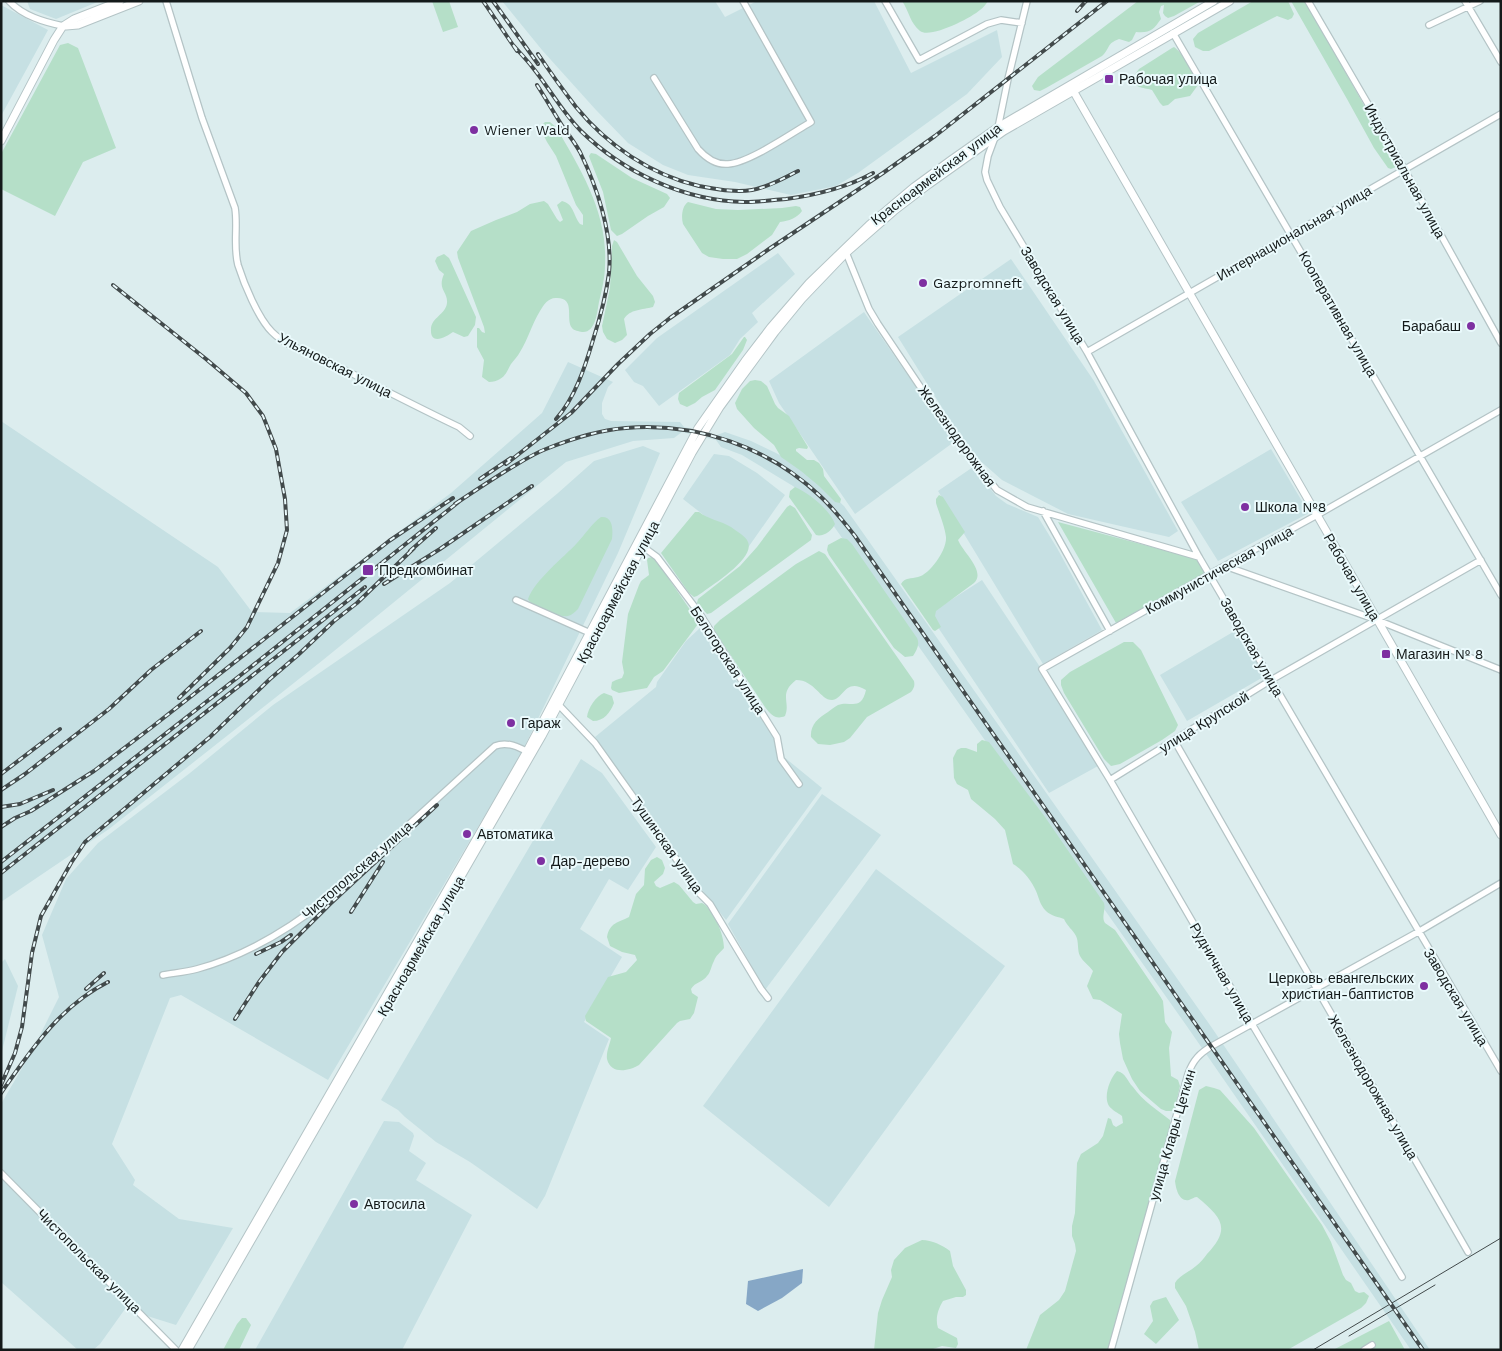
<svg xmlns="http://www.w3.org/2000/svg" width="1502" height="1351" viewBox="0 0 1502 1351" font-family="'Work Sans',sans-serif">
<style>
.built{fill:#c6e0e3}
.green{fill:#b5dfc8}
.water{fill:#86a7c6}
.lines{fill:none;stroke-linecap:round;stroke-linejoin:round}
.minor-casing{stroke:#b4c4c6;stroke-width:8}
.major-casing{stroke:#b4c4c6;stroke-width:9}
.minor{stroke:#fff;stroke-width:5.5}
.major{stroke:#fff;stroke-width:7}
.tram{stroke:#424a4b;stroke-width:1}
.rail-casing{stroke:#424a4b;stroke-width:4}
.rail{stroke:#eafafc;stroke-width:2;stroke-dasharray:5.5;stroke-linecap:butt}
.poi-dot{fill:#7e30a1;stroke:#eafafc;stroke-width:2}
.labels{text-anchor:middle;stroke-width:4;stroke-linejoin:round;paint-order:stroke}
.poi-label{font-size:14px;fill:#141a1a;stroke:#eafafc;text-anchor:start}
.street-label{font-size:14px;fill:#141a1a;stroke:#eafafc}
</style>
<rect width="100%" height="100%" fill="#dcedee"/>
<!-- built -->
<path class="built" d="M27,1H100L56,19L30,9Z
M502,1H715L725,17L757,1H874L911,73L997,30L1002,57L967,94L858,173L836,186L791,195L735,182L688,175L663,165L628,143L596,110L542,50Z
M1,5L48,30L1,116Z
M778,253L795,274L752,313L758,322L740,339L730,355L659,406L643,386L634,382L625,370L657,338Z
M1011,259L1094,381L1178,531L1169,537L1068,514L1002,480L969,451L898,337Z
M864,312L954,442L855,514L779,403L769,381Z
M568,362L613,382L608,387L602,403V414L605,419L611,421L680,422L684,427L717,435L725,432L751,441L776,453L803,468L844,506L1212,1028L1430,1350H1411L1186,1025L828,518L817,506L793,486L742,455L721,447L716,440L682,432L674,438L633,441L566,462L323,660L109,829L1,902V421L218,567L252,612L290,613L451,493L542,413Z
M643,446L660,453L618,553L520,756L328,1080L181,995L170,998L112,1144L135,1180L133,1185L179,1219L233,1228L176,1325L125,1309L100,1344L93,1350H78L1,1282V1104L32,1051L59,997L42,935L66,879L98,843L190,773L273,705L450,583L558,493L594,461Z
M1271,449L1309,513L1218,561L1181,502Z
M714,454L729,456L757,473L785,495L747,549L683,499Z
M973,467L996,496L1007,504L1038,517L1057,548L1102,630L1043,664L938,491Z
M982,580L1038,664L1098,766L1049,793L929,614Z
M700,628L772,733L784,757L822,788L726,920L705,894L595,737L656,687L657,682L686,641Z
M1238,629L1265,676L1187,721L1160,675Z
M581,759L602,773L656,847L628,890L609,879L580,929L622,957L584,1022L609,1039L545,1196L537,1209L470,1162L436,1142L405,1117L398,1110L381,1100Z
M822,794L881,835L765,990L728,924Z
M876,869L1005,966L829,1207L703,1106Z
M5,959L18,986L1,1055V963Z
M384,1121L399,1122L413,1133L414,1136L409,1151L426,1163L416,1180L472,1215L402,1350H255Z"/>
<!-- green -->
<path class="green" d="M432,1H449L458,27L443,32Z
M902,1H988C986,4 983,8 980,10C971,18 930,39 920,31C910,23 909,11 902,1Z
M1138,1H1201L1174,16L1168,18L1165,16L1163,13L1164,5L1161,6L1159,12L1161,19C1153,30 1151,33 1136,32L1132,40L1129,42L1119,39C1106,44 1111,47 1102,56L1046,88L1040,91L1034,90L1032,86L1038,77Z
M1253,1H1288L1294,14L1292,18L1288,20L1277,16L1209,51H1203L1195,47L1193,39L1198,33Z
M1291,1H1305L1394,158L1397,165L1396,167L1391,169L1388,168L1374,148L1347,99Z
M68,43L78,48L116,148L83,162L55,216L1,189V154L60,45Z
M1174,47C1182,52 1197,76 1198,85L1190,96L1175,99L1168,105L1163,106L1160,103L1152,90C1143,87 1133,89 1133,77L1139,69L1172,48Z
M545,122H550L556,127C581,170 608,213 605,265C605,277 602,290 599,302C597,312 596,333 582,332C579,331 574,331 572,328C565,319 576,298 557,298C549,297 544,304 540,311C532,324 528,339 520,352C518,356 514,360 511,364C508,369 506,376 500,379C497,381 493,382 489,382L482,377L484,360L477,347V328H479L482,332L485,333L484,327L458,258L457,252L471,231L496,220L517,212L530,204L544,201L548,204L557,219L560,222L563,220L557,205L562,201C574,204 573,215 580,224L583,225V215L576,205L556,156L547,142L541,130L543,124Z
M591,153L596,154L632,178L667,194L670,198L664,207L648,216L622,234L617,236L611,230L603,192L590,159L589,156Z
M688,202L716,209L738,210L782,208L796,206L800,207L802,211C797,218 789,221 780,222L772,235L747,254L737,259H723L709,257L702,253L683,224C681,217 682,206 688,202Z
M614,240L617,242L637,276L653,296L655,302L653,307C642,310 630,309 624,319L627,335L622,340L615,343L607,339L603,332L602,326L610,288L612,246Z
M444,254L449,258L451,262L476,317L475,325L468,336L464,337L453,332C446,337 430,346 431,329C431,318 446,314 447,303C448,291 437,290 444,274L439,270L435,261L437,257Z
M744,337H745L747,340L743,350L715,390L702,397L695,403L687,407L680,404L678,399L679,393L732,354Z
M755,380L761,381L767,386L775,404L778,408L789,416L808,447L807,449L799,448L796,449V451L807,460H814L819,463L823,469L824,476L841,499L840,503L835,502L819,486L801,471L781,457L774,445L754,428L737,409L735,403L742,389L750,381Z
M795,487C809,493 830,510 835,524C832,531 823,537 816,535L789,497L790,491Z
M939,495L943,497L965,532L958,540L959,542C964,553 986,572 974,583L936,611L935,616L941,627L935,631L933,630L901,584C905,577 911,579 918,577C930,574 947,550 946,537C945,527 939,513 936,503V499Z
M790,505L795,508L812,535L811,540L711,613L707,614L697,603L698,599L740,566L757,547L787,507Z
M695,512H699C708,519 721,521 731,527C736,531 746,536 748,542C755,558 715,583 703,592L697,596L694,597L689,593L661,553Z
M601,517C613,516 613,529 612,539L578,609C575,612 572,615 568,616C559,618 531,607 528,599C535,580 563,558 577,543C585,535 591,524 601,517Z
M1058,522L1197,559L1205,573L1116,623Z
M841,538L847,539L852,544L917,638C920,644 917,650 913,656L905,657L894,648L829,555L827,550L828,545Z
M819,551L825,554L914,681C915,686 914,688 911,692L867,717L850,738L844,742L830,745L818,744L811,737C810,725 818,718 828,712C831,710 834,707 838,705C850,700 861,712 866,690C845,677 844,699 832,700C820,700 815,680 796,680C778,694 791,702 785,716C776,720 771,715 765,707L714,630V626L720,620L796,564Z
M652,557L656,560L695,617L698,624L663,671L654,677L647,688L619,693L612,690L611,688L612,682L616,680L622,678L624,673L622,662L628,614L639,585L641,581L649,575L647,560L648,558Z
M1124,642H1133L1141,650L1178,725L1175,731L1162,740L1120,764L1111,766L1104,759L1064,693L1061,685V680L1070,672Z
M604,693L612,696L614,703C610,713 604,721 593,721L587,717C588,708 596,696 604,693Z
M982,740L989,742L1045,817L1104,903C1106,910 1101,917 1105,923L1115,930L1160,996L1163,1001L1165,1022L1172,1032L1169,1048L1171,1076L1178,1080L1180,1086L1175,1108L1173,1111H1166L1161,1109L1140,1091L1132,1079L1123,1059L1120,1043L1119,1034L1122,1014L1100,1000L1093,999L1087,986L1093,971C1089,965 1083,962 1080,956C1077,950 1079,942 1076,936C1073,930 1067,926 1064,919C1059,917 1051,916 1046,911C1040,905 1039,898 1036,891C1032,881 1022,869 1013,864L1005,830L995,819L971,799L968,790L957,784L954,778L953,758L957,750L961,748H966L977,752V744Z
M657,857L662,860L665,868L663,874L654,882L656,886L660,888L674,882L679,885L693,902L696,904L702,903C714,909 724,935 724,948C720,953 716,955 714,961C711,966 711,972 707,976C703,982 695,982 691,989L692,993L698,997L694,1013L690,1019L680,1021L677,1023L639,1065C629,1071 611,1075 607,1059C606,1052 610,1044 611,1038L586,1021L585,1016L608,977L626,972L637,960L635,955L622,952L610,946L607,937C610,922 618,923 629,917L636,894L644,885L645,869L651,860Z
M1117,1071C1126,1073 1127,1081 1133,1087C1143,1101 1157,1110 1170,1120L1171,1125L1109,1350H1026L1040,1315L1059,1300L1065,1291L1076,1251L1075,1244L1072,1236V1226L1075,1213L1077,1163L1081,1154L1098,1143L1103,1136L1108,1118L1111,1119L1113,1125L1116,1127L1123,1123L1122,1116C1118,1113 1112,1110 1109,1106C1103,1097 1110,1078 1117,1071Z
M1206,1086L1214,1088L1220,1090L1254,1128L1322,1225L1331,1242L1343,1275L1346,1280L1351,1283L1355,1291L1359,1293L1364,1292L1369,1296L1366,1303L1361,1308L1289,1349L1199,1350L1195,1332L1186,1306L1175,1288V1283L1177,1280C1183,1274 1190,1271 1196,1266C1200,1263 1204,1258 1207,1254C1232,1228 1221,1217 1197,1197C1194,1197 1192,1199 1189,1200C1179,1202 1176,1189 1175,1181L1199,1090Z
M922,1240C932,1240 942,1245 950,1251L953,1266L966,1290V1295L963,1297H956L943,1301C938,1309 935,1319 938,1328L957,1338L958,1344L956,1348L942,1346L930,1350H874L878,1313L882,1300L892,1277L891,1270L894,1260L905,1248Z
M1166,1297L1179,1320L1156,1344L1144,1334L1153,1321L1150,1306L1153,1301Z
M242,1318H246L251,1325L239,1350H223L237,1324Z
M1389,1321L1405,1350H1333Z"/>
<!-- water -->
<path class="water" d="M803,1269L802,1283L782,1298L758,1311L746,1304L748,1281Z"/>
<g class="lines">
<!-- minor casing -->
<g class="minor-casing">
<path id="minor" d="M9,1C23,16 44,22 63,26
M166,1L202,118L235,208C238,227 233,246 238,265C244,284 258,318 272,332C288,348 313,354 333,364C375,385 417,407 459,427L470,436
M885,1L919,60L987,24L1001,20L1022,23
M1308,1L1368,104L1501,343
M1465,1L1501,62
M1429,25L1480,1
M1173,33L1501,595
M654,78L698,149C706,158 716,165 728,164C749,163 792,133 811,122L743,1
M998,128L1008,79L1027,1
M995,137L988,156L985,172L987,180L1000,207L1087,352L1199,557L1501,1071
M845,250L869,309L878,324L954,437L997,490L1027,507L1199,557
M1087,352L1501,114
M1043,511L1110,631
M642,546L657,557L700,614L777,737L781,759L799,784
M1225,566L1377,620L1501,670
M516,600L590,633
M556,702L595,743L656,829L699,893L710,904L761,989L768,998
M1174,740L1468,1252
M1110,780L1271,680L1481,560
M163,975C174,973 186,972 197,969C245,956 288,930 326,900L495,746C507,741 519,747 530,753
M1,1173L176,1350
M1402,1277L1252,1024L1110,780L1042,669L1210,574L1317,515L1501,410
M1111,1350L1188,1074C1193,1060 1200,1053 1212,1046L1418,932L1501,883
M1364,1350L1372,1345"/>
</g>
<!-- major casing -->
<g class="major-casing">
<path id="major" d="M66,26L78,25L139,1
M1071,87L1501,835
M1,141L54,40L63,26L74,19L120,1
M182,1350L527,751L698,428L745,361L771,327L809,283L869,225L914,187L951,160L998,127L1214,1
M188,1350L542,736L692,453L720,407L775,332L802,299L846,253L894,211L928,185L1004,131L1230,1"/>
</g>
<!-- minor -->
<use href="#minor" class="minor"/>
<!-- major -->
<use href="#major" class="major"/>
<!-- tram -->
<path class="tram" d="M1349,1336L1435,1285
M1313,1350L1501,1238"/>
<!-- rail casing -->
<g class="rail-casing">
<path id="rail" d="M483,1L517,51
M493,1L538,64
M1077,11L1086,1
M513,45C520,53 527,60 533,68C550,89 562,112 581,131C624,173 685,201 745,202C759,202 772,200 786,199C816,195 846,188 873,173
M538,54C550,72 563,90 576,107C607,145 651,175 699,186C717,189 735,193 752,190C769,187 784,178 798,171
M537,85C546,99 554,113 563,127C569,135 575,143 580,152C597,187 613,234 609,273C606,296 600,318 593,340C585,367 575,398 556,419
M113,285L206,359L246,393L263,416L276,449L285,499L287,530L278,563L247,627L230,648L179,698
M506,464L571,413L618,364L650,334L670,318L769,249L883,173L935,136L1107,1
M480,479L511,458
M455,504C473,492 491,480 509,469C521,462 533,454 546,449C571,439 599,430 626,428C696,422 769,447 820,496C833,508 844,522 855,536L1423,1350
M410,551L436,528
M384,584L440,549L532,486
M1,774L60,729
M1,790L25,774L109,709L151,670L201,631
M1,807L20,804L53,790
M1,827L15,818L31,811L94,771L152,727L389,541L453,498
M1,862L242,674L461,500
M1,873L365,587
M351,912L383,862
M256,954L281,942L291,935
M86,989L104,973
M235,1019L259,982L282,952L330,904L437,805
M1,1085L15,1053L22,1027L32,953L41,916L71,863L85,842L210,737L270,679L298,655L334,621L357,603L414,548
M1,1093C31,1050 60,1006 108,982"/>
</g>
<!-- rail -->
<use href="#rail" class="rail"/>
</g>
<!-- markers -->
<g class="poi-dot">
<rect x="1104" y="74" width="10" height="10" rx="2.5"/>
<circle cx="474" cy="130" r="5"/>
<circle cx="923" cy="283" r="5"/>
<circle cx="1471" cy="326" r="5"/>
<circle cx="1245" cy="507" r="5"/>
<rect x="362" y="564" width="12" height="12" rx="2.5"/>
<rect x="1381" y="649" width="10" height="10" rx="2.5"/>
<circle cx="511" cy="723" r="5"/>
<circle cx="467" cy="834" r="5"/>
<circle cx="541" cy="861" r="5"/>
<circle cx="1424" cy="986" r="5"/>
<circle cx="354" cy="1204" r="5"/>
</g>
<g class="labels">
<!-- poi labels -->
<g class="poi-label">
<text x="1119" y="84">Рабочая улица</text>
<text x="484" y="135">Wiener Wald</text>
<text x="933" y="288">Gazpromneft</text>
<text x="1461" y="331" text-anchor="end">Барабаш</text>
<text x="1255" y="512">Школа №8</text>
<text x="379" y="575">Предкомбинат</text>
<text x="1396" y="659">Магазин № 8</text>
<text x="521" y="728">Гараж</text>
<text x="477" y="839">Автоматика</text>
<text x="551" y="866">Дар-дерево</text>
<text x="1414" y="983" text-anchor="end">Церковь евангельских<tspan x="1414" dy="16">христиан-баптистов</tspan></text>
<text x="364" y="1209">Автосила</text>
</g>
<!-- street labels -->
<g class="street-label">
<text transform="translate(1405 171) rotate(61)" y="5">Индустриальная улица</text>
<text transform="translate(936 174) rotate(-37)" y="5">Красноармейская улица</text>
<text transform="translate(1294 233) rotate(-30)" y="5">Интернациональная улица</text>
<text transform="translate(1053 295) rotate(59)" y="5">Заводская улица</text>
<text transform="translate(1338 314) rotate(60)" y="5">Кооперативная улица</text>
<text transform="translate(335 365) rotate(27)" y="5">Ульяновская улица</text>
<text transform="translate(957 436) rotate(54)" y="5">Железнодорожная</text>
<text transform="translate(1219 570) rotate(-29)" y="5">Коммунистическая улица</text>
<text transform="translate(1352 577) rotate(60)" y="5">Рабочая улица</text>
<text transform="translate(618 592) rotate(-62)" y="5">Красноармейская улица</text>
<text transform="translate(1252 647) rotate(60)" y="5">Заводская улица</text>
<text transform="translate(728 660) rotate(57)" y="5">Белогорская улица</text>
<text transform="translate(1204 722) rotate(-32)" y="5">улица Крупской</text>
<text transform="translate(667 845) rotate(55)" y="5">Тушинская улица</text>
<text transform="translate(357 870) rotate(-41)" y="5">Чистопольская улица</text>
<text transform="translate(421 946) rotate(-60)" y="5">Красноармейская улица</text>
<text transform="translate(1222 973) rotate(60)" y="5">Рудничная улица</text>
<text transform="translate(1456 997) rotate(59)" y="5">Заводская улица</text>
<text transform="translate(1373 1087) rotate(60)" y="5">Железнодорожная улица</text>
<text transform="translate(1172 1135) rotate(-74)" y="5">улица Клары Цеткин</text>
<text transform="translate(89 1261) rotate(45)" y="5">Чистопольская улица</text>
</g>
</g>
<!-- border -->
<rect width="1502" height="1351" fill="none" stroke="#141a1a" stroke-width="5"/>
</svg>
